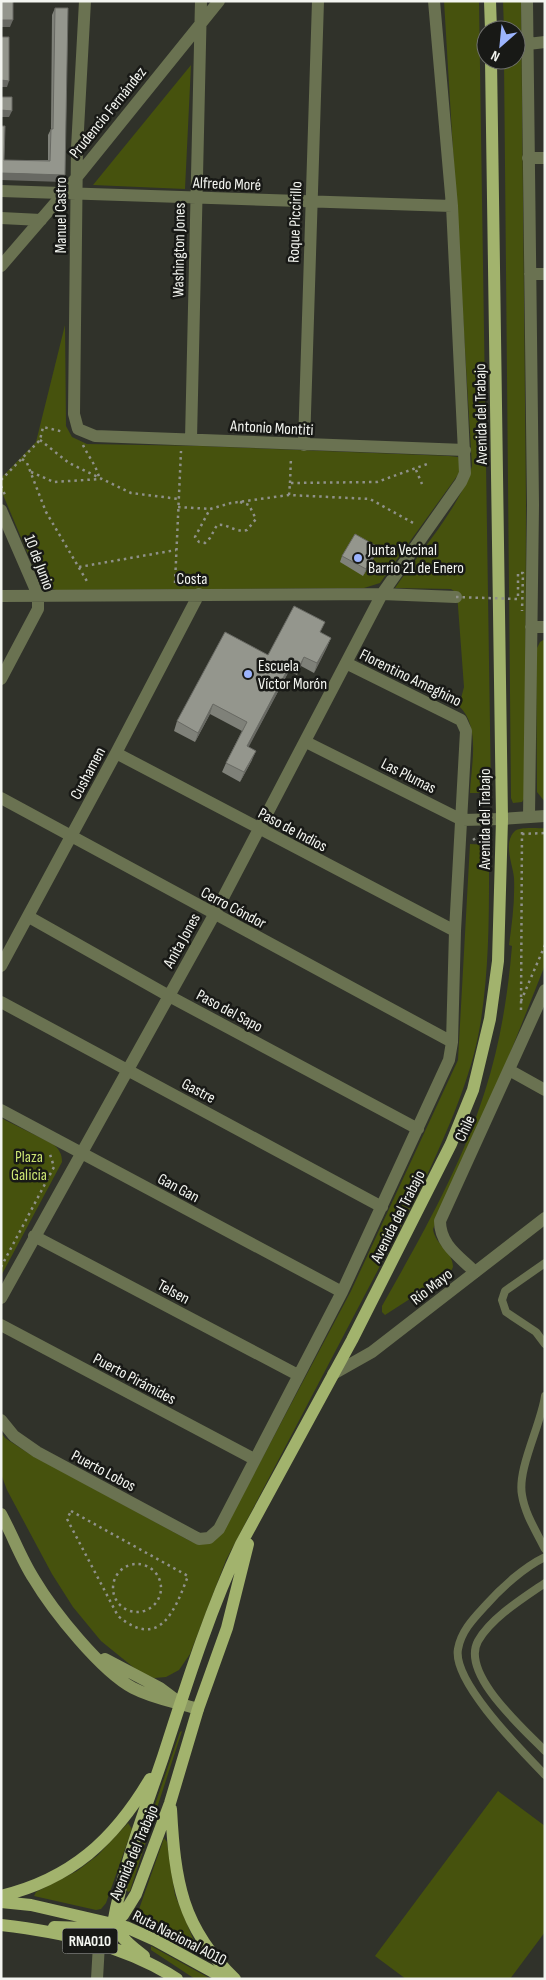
<svg xmlns="http://www.w3.org/2000/svg" width="546" height="1980" viewBox="0 0 546 1980" font-family="'Sofia Sans Condensed',sans-serif">
<style>
.green{fill:#46520d}
.lines{fill:none;stroke-linecap:round;stroke-linejoin:round}
.path{stroke:#8f918a;stroke-width:2.5;stroke-dasharray:2.5 4;stroke-linecap:butt}
.service{stroke:#6a7251;stroke-width:8}
.minor{stroke:#6a7251;stroke-width:12}
.tertiary{stroke:#6a7251;stroke-width:12}
.secondary{stroke:#8a9761;stroke-width:12}
.primary{stroke:#a2b36d;stroke-width:12}
.path-bridge{stroke:#8f918a;stroke-width:2.5;stroke-dasharray:2.5 4;stroke-linecap:butt}
.wall{fill:#7f8179}
.shaded-wall{fill:#686963}
.building{fill:#94968d;stroke:#686963}
.poi-dot{fill:#9cb4fd;stroke:#181916;stroke-width:2}
.labels{text-anchor:middle;stroke-width:5;stroke-linejoin:round;paint-order:stroke}
.shield{fill:#181916;stroke:#b1b3af;stroke-width:1}
.shield-label{font-size:15px;font-weight:bold;fill:#f3f5f0}
.street-label{font-size:16px;fill:#f3f5f0;stroke:#181916}
.poi-label{font-size:16px;fill:#f3f5f0;stroke:#181916;text-anchor:start}
.park-label{font-size:16px;fill:#cce573;stroke:#181916}
</style>
<rect width="100%" height="100%" fill="#30322a"/>
<!-- green -->
<path class="green" d="M444,1H479L491,793H470C471,765 481,727 459,706L464,687L457,593L451,589L395,588C419,553 461,506 472,466Z
M503,1H521L526,503L525,797L522,802L513,803L511,798L504,60H516V30H504Z
M191,65L185,189L93,185Z
M65,325L66,426L72,437L87,444L200,446L449,456L458,457L461,463L460,472L380,583L364,588L56,590L47,587L39,580L1,490V478L36,442Z
M545,639V802L537,792L536,650L540,642Z
M545,828V965L505,1066L433,1229C435,1245 453,1251 453,1267L450,1273L385,1315L382,1312V1306C421,1237 461,1167 485,1091C500,1045 508,994 512,946L509,945C512,923 515,901 514,878C513,865 503,844 514,832C519,826 537,829 545,828Z
M470,844L489,845C489,906 490,966 480,1026C471,1079 447,1131 425,1180L226,1560L190,1654L179,1670L166,1677L154,1678L138,1671L101,1641L73,1607L52,1574L7,1490L1,1474V1432L5,1438L28,1453L192,1542L222,1534L351,1291L458,1060Z
M1,1118L53,1144C59,1149 62,1154 62,1162L1,1276Z
M182,1731L130,1891L128,1892L126,1889L180,1732Z
M498,1791L545,1826V1932L510,1979H406L375,1956Z
M128,1823L132,1829L106,1903L101,1909L96,1910L34,1896L36,1892L77,1871L98,1855Z
M164,1838L167,1842L175,1895L194,1941V1945L188,1948L141,1925L137,1915Z
M151,1946L211,1979H195L151,1950Z"/>
<g class="lines">
<!-- path -->
<path class="path" d="M40,440L69,463L131,493L179,499
M83,445C88,456 96,465 99,477
M22,459L27,463L46,512L88,583
M416,470L422,484
M31,472L54,482L101,479
M1,480L40,440L43,427L64,432
M290,483L291,457
M1,486L6,497
M289,495L290,483L377,482L430,463
M240,502L249,505L256,519L247,530C234,533 228,523 217,525L210,538L205,543L199,542L195,537L210,509L231,503L289,495L370,499L415,524
M178,507L210,509
M79,567L176,550
M175,583L181,451
M522,834L545,833
M473,840L480,835V831
M521,1001L545,945
M521,1010L522,830
M1,1267L54,1167L49,1151
M71,1511L188,1576C175,1610 160,1651 118,1616L67,1519Z
M113 1588a24 24 0 1 1 48 0a24 24 0 1 1-48 0Z"/>
<!-- service -->
<path class="service" d="M545,1263L505,1291L502,1300L506,1312L536,1332L545,1344
M545,1396C541,1425 517,1469 522,1495C525,1514 536,1531 545,1549
M545,1557C524,1567 501,1588 486,1605C474,1618 461,1631 458,1649C452,1682 523,1752 545,1775
M545,1583C523,1598 491,1618 478,1641C460,1674 524,1729 545,1751"/>
<!-- minor -->
<path class="minor" d="M85,1L77,148L74,414L78,429L95,436L465,450
M527,1L533,505L529,817
M528,44L545,42
M528,158H545
M1,191L452,206
M1,218L41,220
M1,266L64,193L219,1
M530,274H545
M191,439L201,1
M304,445L318,1
M1,510L38,595V609L1,679
M1,596L382,594L456,597
M531,627H545
M306,742L462,820L502,819
M116,753L455,931
M1,798L452,1042
M29,917L169,996L418,1129
M1,966L116,753L199,594
M1,1002L382,1207
M509,1070L545,1090
M1,1110L342,1292
M34,1236L298,1375
M475,1272C459,1256 440,1245 440,1221L545,990
M1,1298L214,915L382,594L461,482L465,473L452,206L434,1
M1,1325L254,1459
M1,1420L14,1436L37,1452L199,1539L209,1538L219,1529L342,1292L449,1060L452,1042L455,931L466,731L461,720L346,663
M97,1979L99,1944"/>
<!-- tertiary -->
<path class="tertiary" d="M502,819L545,816
M333,1374L372,1352L545,1218"/>
<!-- secondary -->
<path class="secondary" d="M1,1514C13,1536 21,1559 34,1579C53,1611 101,1671 133,1688C154,1699 176,1702 198,1709
M105,1659L160,1688L176,1700"/>
<!-- primary -->
<path class="primary" d="M490,1L491,30
M171,1809C175,1881 181,1927 235,1979
M1,1896C71,1879 114,1840 150,1779
M1,1902L31,1905L126,1927L155,1940L226,1979
M113,1924C123,1867 144,1813 163,1757C186,1686 209,1612 241,1544L352,1340L451,1144L473,1090L490,1019L498,961L502,819L491,60
M113,1924C121,1938 132,1947 144,1956
M114,1924L123,1915L136,1894L170,1803L198,1709L227,1628L248,1544
M1,1925C62,1932 124,1945 177,1979
M54,1927L86,1928L106,1925"/>
<!-- path-bridge -->
<path class="path-bridge" d="M456,597L518,599V573H523L522,611"/>
</g>
<!-- wall -->
<path class="wall" d="M55,8L65,175L63,182L4,160H48V135L51,129L52,15Z
M378,547L376,554L363,576L340,562L342,556Z
M321,633L331,638L327,647L314,673L301,666L297,675L289,671L248,747L252,760L240,782L222,772L226,763L242,731L210,714L195,742L174,731L177,721Z"/>
<!-- shaded-wall -->
<path class="shaded-wall" d="M1,20H13L10,27H1Z
M1,80L9,81L7,87H1Z
M1,110L12,111L9,117H1Z
M1,173L65,175L63,182L1,180Z
M378,547L376,554L363,576L366,569Z
M331,638L327,647L314,673L317,663Z
M304,657L301,666L297,675L300,665Z
M292,661L289,671L244,756L247,746Z
M213,704L210,714L195,742L198,733Z
M256,751L252,760L240,782L244,772Z"/>
<!-- building -->
<path class="building" d="M1,1H13V20H1Z
M55,8H68L65,175L1,173V126H5L4,160L50,161L51,129H53Z
M1,37H9V81L1,80Z
M1,97H12V111L1,110Z
M355,534L378,547L366,569L342,556Z
M294,606L325,622L320,632L331,638L317,663L304,657L300,665L292,661L247,746L256,751L244,772L226,763L247,722L213,704L198,733L177,721L225,632L268,655Z"/>
<!-- markers -->
<g class="poi-dot">
<circle cx="358" cy="558" r="5"/>
<circle cx="248" cy="674" r="5"/>
</g>
<g class="labels">
<!-- shield labels -->
<rect class="shield" x="62.5" y="1928.5" width="55" height="25" rx="4"/>
<g class="shield-label">
<text x="90" y="1946">RNA010</text>
</g>
<!-- street labels -->
<g class="street-label">
<text transform="translate(107 112) rotate(-51)" y="6">Prudencio Fernández</text>
<text transform="translate(227 183) rotate(2)" y="6">Alfredo Moré</text>
<text transform="translate(60 215) rotate(-90)" y="6">Manuel Castro</text>
<text transform="translate(294 222) rotate(-88)" y="6">Roque Piccirillo</text>
<text transform="translate(178 250) rotate(-89)" y="6">Washington Jones</text>
<text transform="translate(480 414) rotate(-91)" y="6">Avenida del Trabajo</text>
<text transform="translate(272 427) rotate(3)" y="6">Antonio Montiti</text>
<text transform="translate(40 562) rotate(69)" y="6">10 de Junio</text>
<text x="192" y="584">Costa</text>
<text transform="translate(411 677) rotate(26)" y="6">Florentino Ameghino</text>
<text transform="translate(87 773) rotate(-62)" y="6">Cushamen</text>
<text transform="translate(409 775) rotate(27)" y="6">Las Plumas</text>
<text transform="translate(484 819) rotate(-90)" y="6">Avenida del Trabajo</text>
<text transform="translate(293 829) rotate(28)" y="6">Paso de Indios</text>
<text transform="translate(234 907) rotate(28)" y="6">Cerro Cóndor</text>
<text transform="translate(181 940) rotate(-61)" y="6">Anita Jones</text>
<text transform="translate(230 1010) rotate(28)" y="6">Paso del Sapo</text>
<text transform="translate(199 1090) rotate(28)" y="6">Gastre</text>
<text transform="translate(464 1128) rotate(-65)" y="6">Chile</text>
<text transform="translate(179 1187) rotate(28)" y="6">Gan Gan</text>
<text transform="translate(397 1216) rotate(-63)" y="6">Avenida del Trabajo</text>
<text transform="translate(431 1286) rotate(-38)" y="6">Río Mayo</text>
<text transform="translate(174 1291) rotate(28)" y="6">Telsen</text>
<text transform="translate(135 1378) rotate(28)" y="6">Puerto Pirámides</text>
<text transform="translate(104 1470) rotate(28)" y="6">Puerto Lobos</text>
<text transform="translate(133 1852) rotate(-67)" y="6">Avenida del Trabajo</text>
<text transform="translate(180 1937) rotate(27)" y="6">Ruta Nacional A010</text>
</g>
<!-- poi labels -->
<g class="poi-label">
<text x="368" y="555">Junta Vecinal<tspan x="368" dy="18">Barrio 21 de Enero</tspan></text>
<text x="258" y="671">Escuela<tspan x="258" dy="18">Víctor Morón</tspan></text>
</g>
<!-- park labels -->
<g class="park-label">
<text x="29" y="1162">Plaza<tspan x="29" dy="18">Galicia</tspan></text>
</g>
</g>
<!-- border -->
<rect width="546" height="1980" fill="none" stroke="#f3f5f0" stroke-width="5"/>
<!-- north arrow -->
<g transform="translate(501 45) rotate(207)"><circle r="24" fill="#181916" stroke="#70716d"/>
<path d="M0-4L9 19L0 12L-9 19Z" fill="#9cb4fd"/>
<text y="-8" font-size="14" font-weight="bold" text-anchor="middle" fill="#f3f5f0">N</text>
</g>
</svg>
